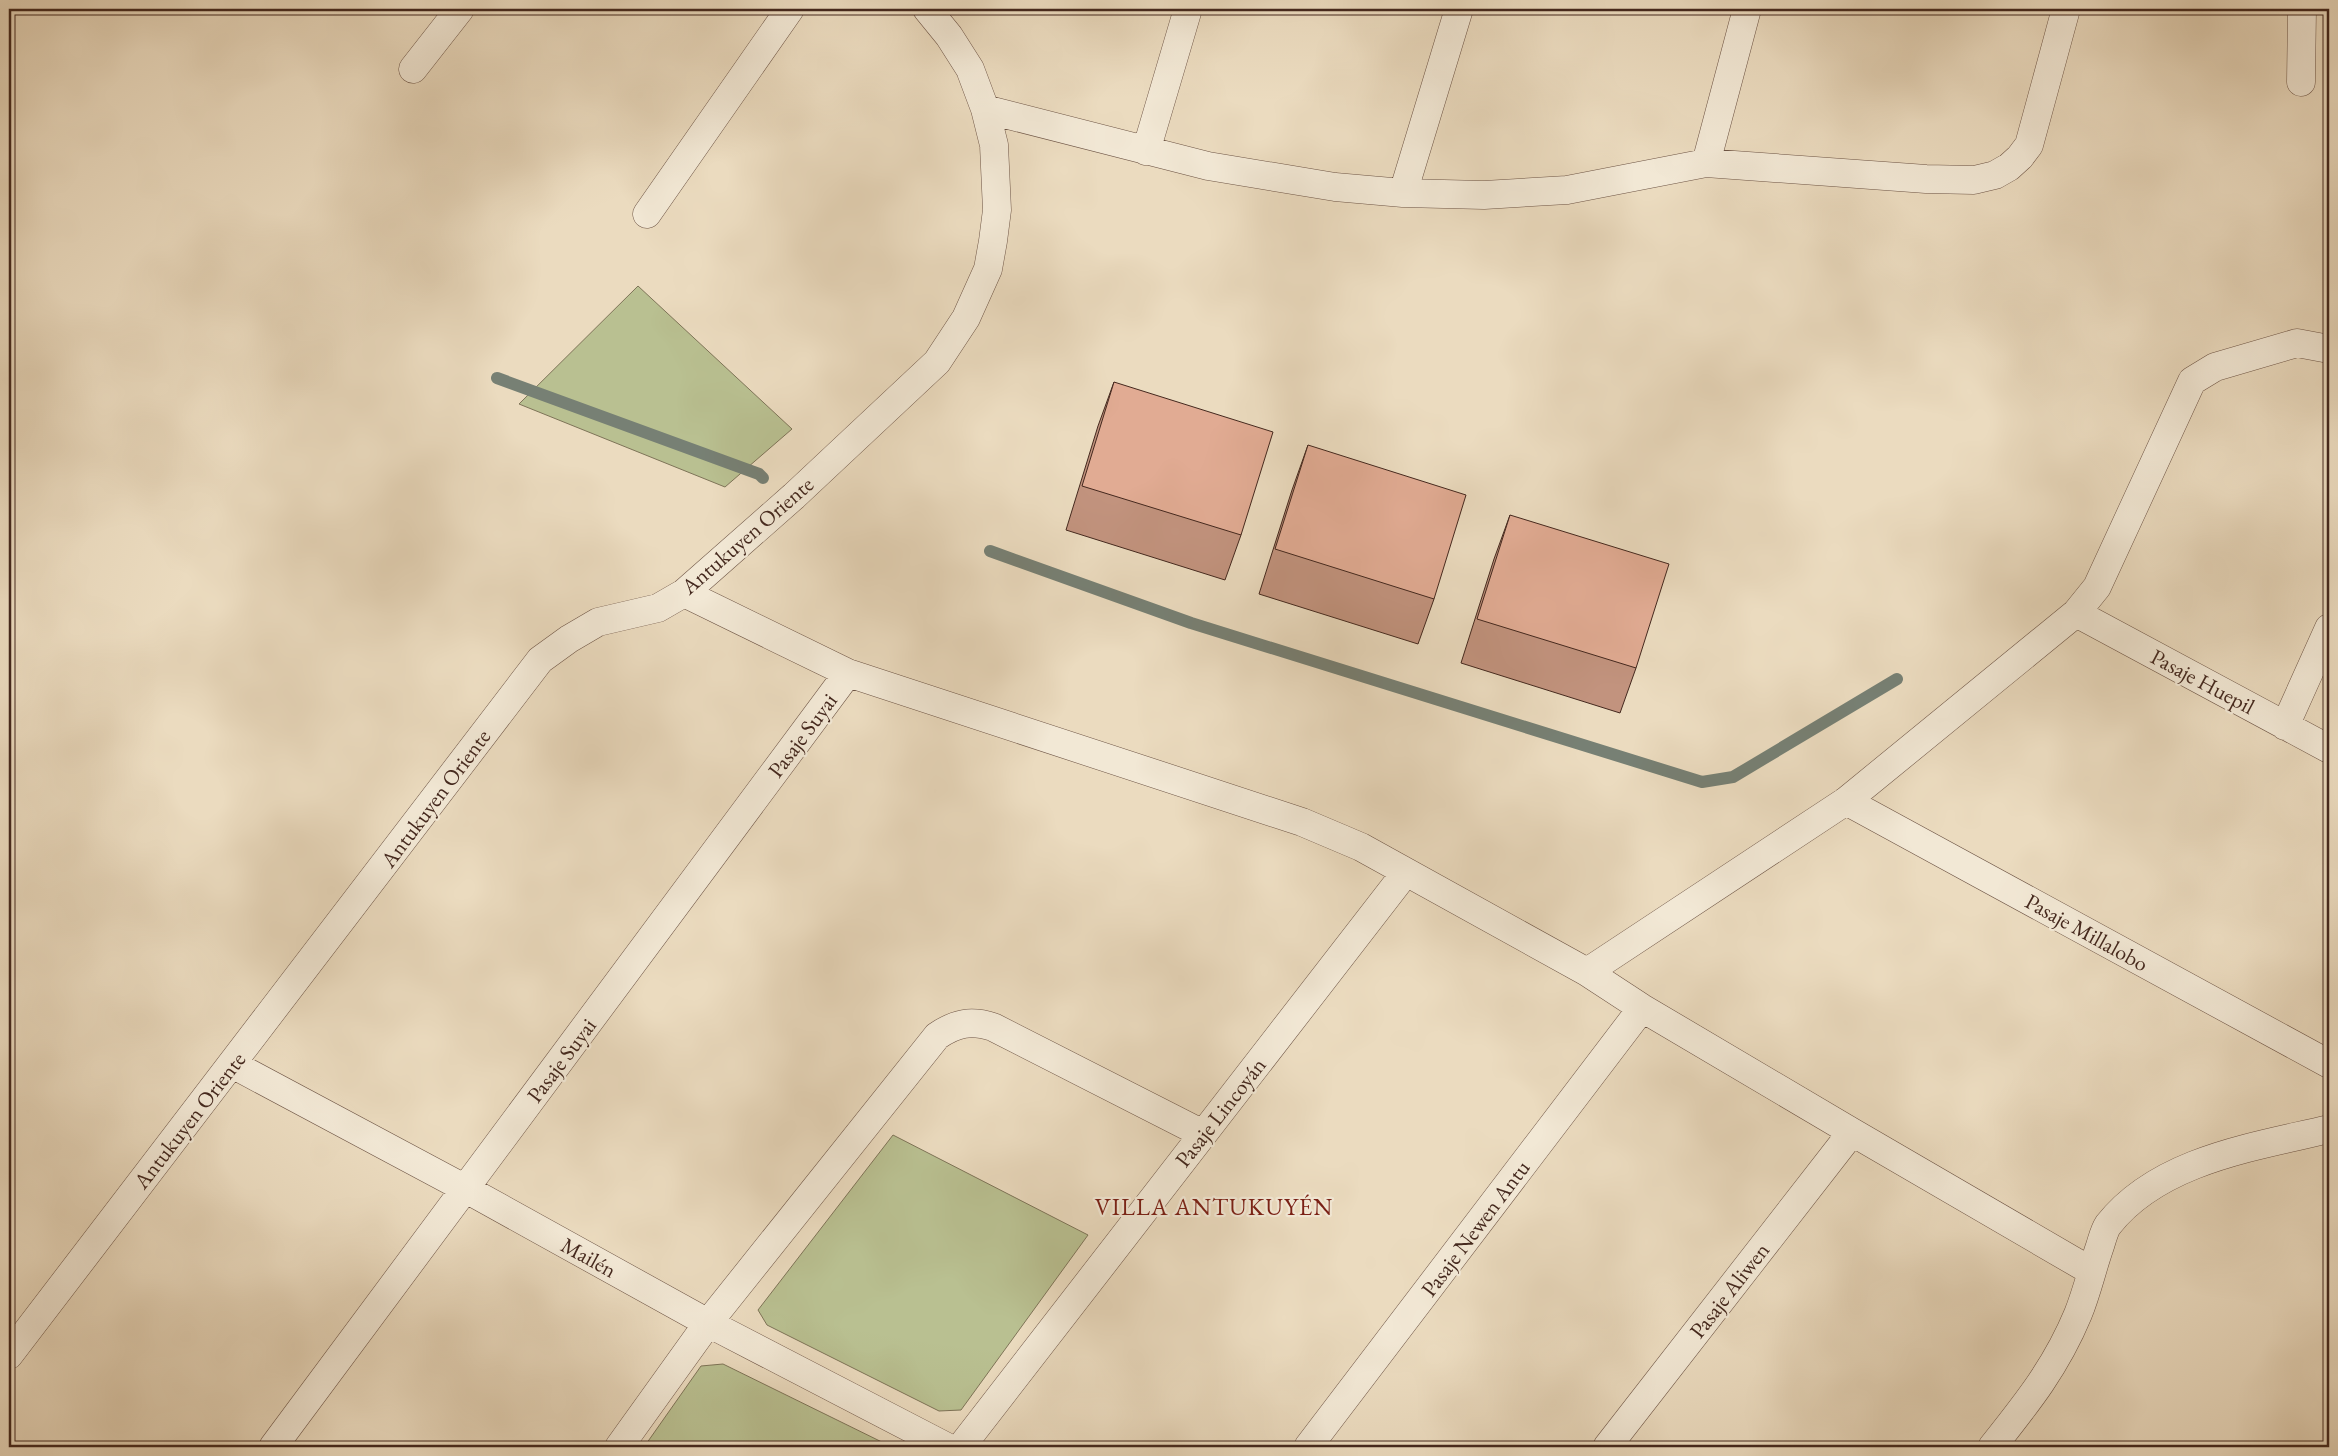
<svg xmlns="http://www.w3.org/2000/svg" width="2338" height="1456" viewBox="0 0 2338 1456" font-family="'EB Garamond',serif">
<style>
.green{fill:#b9c091;stroke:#7e7458}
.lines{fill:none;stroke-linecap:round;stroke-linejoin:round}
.stream{stroke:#778074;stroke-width:12}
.minor-casing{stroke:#6e5546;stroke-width:29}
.minor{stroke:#f2e8d5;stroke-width:28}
.wall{fill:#c2937e;stroke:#44281e}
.building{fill:#e1ab93;stroke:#44281e}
.labels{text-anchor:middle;stroke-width:4.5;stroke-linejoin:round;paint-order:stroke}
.street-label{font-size:22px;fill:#44281e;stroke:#f2e8d5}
.neighbourhood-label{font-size:24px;letter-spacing:1px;fill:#7a1f14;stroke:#f2e8d5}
</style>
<rect width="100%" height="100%" fill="#ebdbbf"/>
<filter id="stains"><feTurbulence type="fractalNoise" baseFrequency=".004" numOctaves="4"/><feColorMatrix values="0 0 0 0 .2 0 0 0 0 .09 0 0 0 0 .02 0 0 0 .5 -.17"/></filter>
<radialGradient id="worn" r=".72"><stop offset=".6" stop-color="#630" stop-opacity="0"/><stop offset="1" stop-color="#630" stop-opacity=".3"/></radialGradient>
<!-- green -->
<path class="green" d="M638,286L792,429L725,487L519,404Z
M893,1135L1088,1235L961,1410L939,1411L767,1325L758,1310Z
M723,1364L892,1447H644L701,1366Z"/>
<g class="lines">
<!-- stream -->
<path class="stream" d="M497,378L759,474L763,478
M990,551L1191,623L1702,782L1733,777L1897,679"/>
<!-- minor casing -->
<g class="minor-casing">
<path id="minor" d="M413,69L460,9
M2301,82L2302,9
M985,109L1208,166L1335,187L1403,193L1484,195L1567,190L1706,163L1926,179L1974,180L1995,175L2009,167L2020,157L2029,145L2066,9
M1146,151L1188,9
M1706,163L1747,9
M1403,193L1459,9
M647,214L790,9
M684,593L848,673L1302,822L1361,847L1587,972L1642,1008L1852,1132L2091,1271
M2076,613L2329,749
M2285,726L2329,628
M1846,801L2329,1064
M1587,972L1846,801L2076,613L2097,587L2192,381L2215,367L2297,343L2329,349
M232,1064L466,1189L708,1323L947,1447
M9,1355L540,660L569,639L598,622L658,608L684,593L794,496L937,362L966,318L988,269L993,241L997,210L994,145L985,109L970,69L949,36L927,9
M273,1447L848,673
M619,1447L708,1323L937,1036C956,1023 971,1020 993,1027L1203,1134
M961,1447L1406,872
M1308,1447L1642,1008
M1607,1447L1852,1132
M1992,1447C2027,1403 2056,1367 2078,1314C2087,1292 2092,1269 2100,1246C2102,1240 2104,1231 2108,1225C2159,1160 2254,1147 2329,1129"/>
</g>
<!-- minor -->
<use href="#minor" class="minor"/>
</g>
<!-- wall -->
<path class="wall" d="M1114,382L1241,535L1225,580L1066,530L1098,426Z
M1308,445L1434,599L1418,644L1259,594L1292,490Z
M1510,515L1636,668L1620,713L1461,663L1494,559Z"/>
<!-- building -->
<path class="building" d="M1114,382L1273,432L1241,535L1082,486Z
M1308,445L1466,495L1434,599L1275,549Z
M1510,515L1669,564L1636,668L1477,619Z"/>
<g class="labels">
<!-- street labels -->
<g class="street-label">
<text transform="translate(747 535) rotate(-41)" y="8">Antukuyen Oriente</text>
<text transform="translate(2203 681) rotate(28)" y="8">Pasaje Huepil</text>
<text transform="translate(802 735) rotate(-53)" y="8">Pasaje Suyai</text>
<text transform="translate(435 798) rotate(-53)" y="8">Antukuyen Oriente</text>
<text transform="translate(2087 932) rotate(29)" y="8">Pasaje Millalobo</text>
<text transform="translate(561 1060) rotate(-53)" y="8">Pasaje Suyai</text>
<text transform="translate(1220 1112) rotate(-52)" y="8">Pasaje Lincoyán</text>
<text transform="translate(189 1120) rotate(-52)" y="8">Antukuyen Oriente</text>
<text transform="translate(1475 1228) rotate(-53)" y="8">Pasaje Newen Antu</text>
<text transform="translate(589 1257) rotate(29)" y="8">Mailén</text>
<text transform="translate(1729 1290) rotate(-52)" y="8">Pasaje Aliwen</text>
</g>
<!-- neighbourhood labels -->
<g class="neighbourhood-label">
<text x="1214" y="1215">VILLA ANTUKUYÉN</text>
</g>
</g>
<!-- margin -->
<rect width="2338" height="1456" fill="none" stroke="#ebdbbf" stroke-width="30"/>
<rect x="10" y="10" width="2318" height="1436" fill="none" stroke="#44281e" stroke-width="2.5"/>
<rect x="15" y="15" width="2308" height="1426" fill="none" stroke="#44281e"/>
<rect width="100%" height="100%" filter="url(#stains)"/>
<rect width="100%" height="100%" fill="url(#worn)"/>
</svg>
